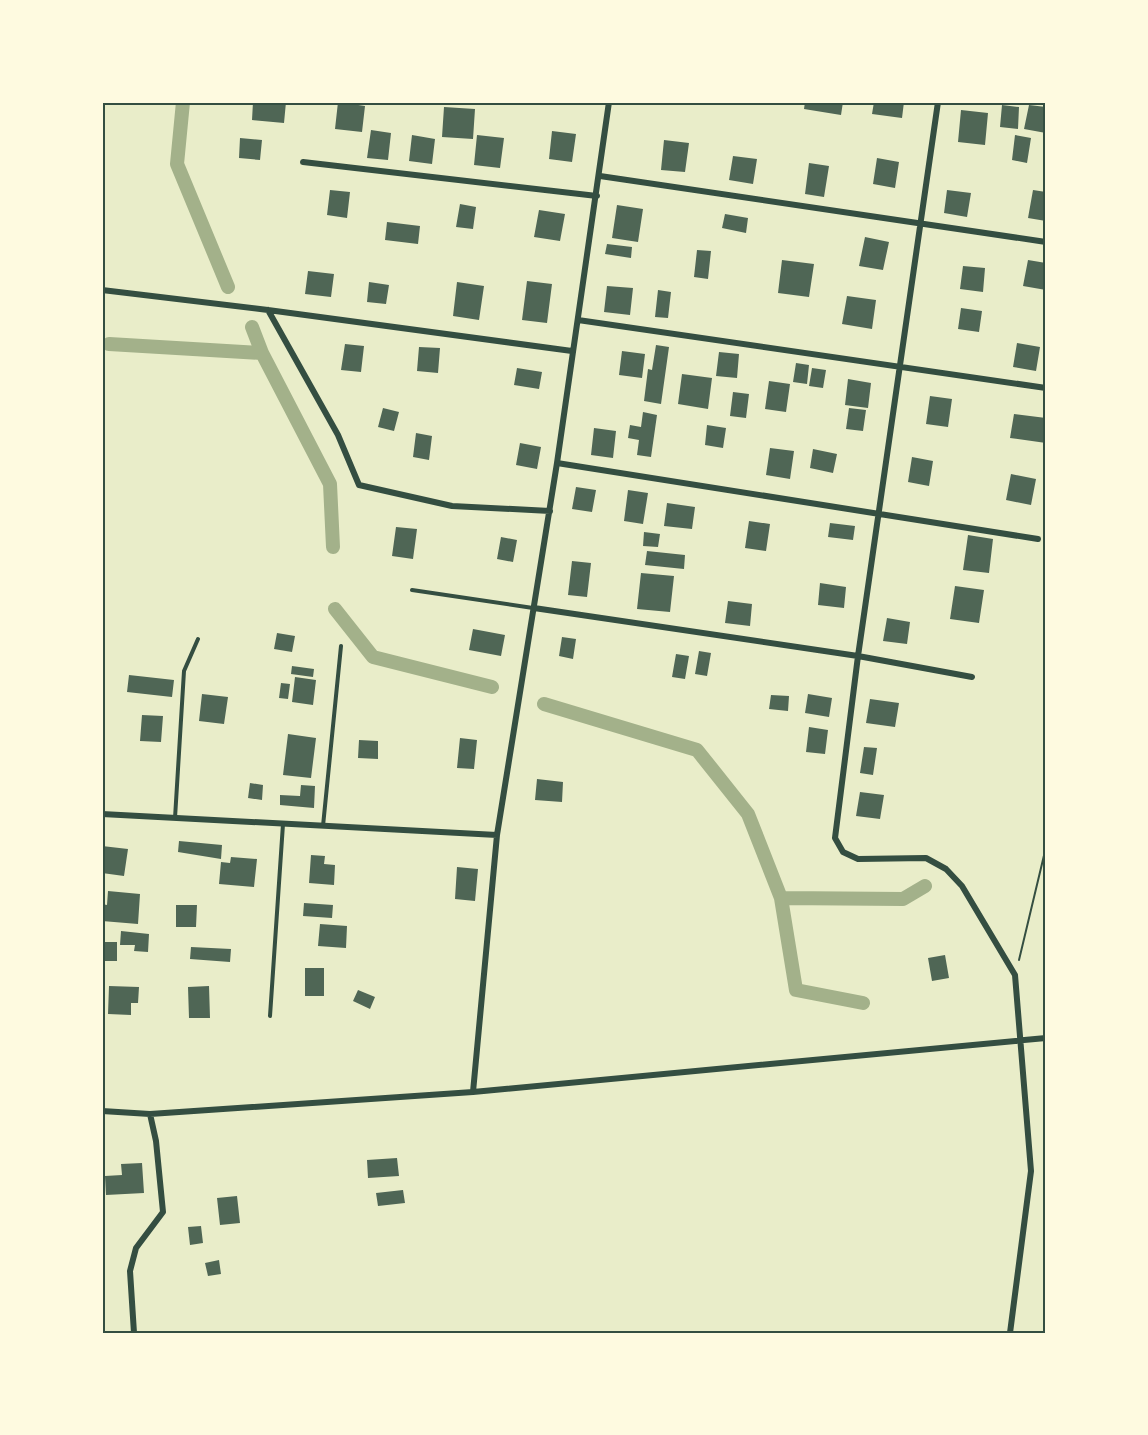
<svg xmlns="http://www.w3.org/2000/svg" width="1148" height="1435" viewBox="0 0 1148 1435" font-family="'DejaVu Sans',sans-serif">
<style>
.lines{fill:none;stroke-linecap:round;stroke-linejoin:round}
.canal{stroke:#a3b18a;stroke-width:14}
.building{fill:#4f6655}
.path{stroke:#344e41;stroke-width:2}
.service{stroke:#344e41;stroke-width:4}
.minor{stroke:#344e41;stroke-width:6}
.neatline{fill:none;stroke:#344e41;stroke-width:2}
</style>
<rect width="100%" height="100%" fill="#e9edc9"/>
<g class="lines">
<!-- canal -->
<path class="canal" d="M183,102L177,164L228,287
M252,327L262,353
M109,344L262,353L330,484L333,547
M335,609L373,657L492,687
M544,704L697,750L748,814L781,898L796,990L863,1003
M781,898L903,899L925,886"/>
</g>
<!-- building -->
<path class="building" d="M253,102H286L284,123L252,120Z
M338,102L365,106L362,132L335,129Z
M805,102H843L841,115L804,109Z
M874,102H904L902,118L872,114Z
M1002,105L1019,107L1018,129L1000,127Z
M1029,105L1046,107V133L1024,129Z
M444,107L475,109L473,139L442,137Z
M961,110L988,113L985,145L958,142Z
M371,130L391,133L388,160L367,158Z
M552,131L576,134L572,162L549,159Z
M412,135L435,139L432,164L409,161Z
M477,135L504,138L500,168L474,165Z
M1015,135L1031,138L1027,163L1012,160Z
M240,138L262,140L260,160L239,158Z
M664,140L689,143L685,172L661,170Z
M733,156L757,159L753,184L729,180Z
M877,158L899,162L895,188L873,184Z
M809,163L829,166L824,197L805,194Z
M330,190L350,192L347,218L327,215Z
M947,190L971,193L967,217L944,213Z
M1033,190L1046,192V221L1028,218Z
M460,204L476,207L473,229L456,227Z
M617,205L643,209L638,242L612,238Z
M539,210L565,214L560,241L534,237Z
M725,214L748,218L746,233L722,228Z
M387,222L420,226L418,244L385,240Z
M865,237L889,242L883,270L859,266Z
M607,244L632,247L631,258L605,254Z
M697,250L711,251L708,279L694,277Z
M782,260L814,264L809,297L778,293Z
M1028,260L1046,263V290L1023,286Z
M963,266L985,268L983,292L960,289Z
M308,271L334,274L331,297L305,294Z
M527,281L552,284L547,323L522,320Z
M369,282L389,285L386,304L367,302Z
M457,282L484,286L479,320L453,316Z
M607,286L633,288L630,315L604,312Z
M658,290L671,292L668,318L655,317Z
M847,296L876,300L872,329L842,324Z
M961,308L982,311L979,332L958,329Z
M1017,343L1040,347L1036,371L1013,367Z
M345,344L364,346L361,372L341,370Z
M656,345L669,347L661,404L644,401L648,369L652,370Z
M419,347L440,348L438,373L417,371Z
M622,351L645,354L642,378L619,375Z
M719,352L739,354L737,378L716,376Z
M796,363L809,365L807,384L793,382Z
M517,368L542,372L539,389L514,385Z
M812,368L826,370L823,388L809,386Z
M682,374L712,378L708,409L678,404Z
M848,379L871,383L868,408L845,405Z
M769,381L790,384L786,412L765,409Z
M733,392L749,394L746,418L730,416Z
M930,396L952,399L948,427L926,424Z
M383,408L399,412L394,431L378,427Z
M849,408L866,410L863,431L846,429Z
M643,412L657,415L651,457L637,455L639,440L628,438L630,425L641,427Z
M1014,414L1046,418V443L1010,438Z
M707,425L726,428L723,448L705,445Z
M594,428L616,431L613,458L591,455Z
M416,433L432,436L429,460L413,457Z
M520,443L541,447L537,469L516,465Z
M770,448L794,451L790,479L766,475Z
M813,449L837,454L833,473L810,468Z
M912,457L933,461L929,486L908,482Z
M1011,474L1036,479L1031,505L1006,500Z
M576,487L596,490L592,512L572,509Z
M628,490L648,493L643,524L624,521Z
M667,503L695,507L692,529L664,526Z
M749,521L770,524L766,551L745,548Z
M830,523L855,526L853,540L828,537Z
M396,527L417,529L413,559L392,556Z
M644,532L660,534L658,547L643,546Z
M968,535L993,539L989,573L963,570Z
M501,537L517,540L513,562L497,559Z
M647,551L685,555L684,569L645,565Z
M572,561L591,563L587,597L568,595Z
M641,573L674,576L670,612L637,609Z
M820,583L846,587L844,608L818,605Z
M955,586L984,590L979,623L950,619Z
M728,601L752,604L750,626L725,623Z
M887,618L910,622L907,644L883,641Z
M473,629L505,635L501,656L469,650Z
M277,633L295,636L292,652L274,649Z
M562,637L576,639L573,659L559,656Z
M699,651L711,653L707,676L695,674Z
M676,654L689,656L685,679L672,677Z
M292,666L314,669L313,677L291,674Z
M129,675L174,680L172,697L127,692Z
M295,677L316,680L313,705L292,702Z
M281,683L290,684L288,699L279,698Z
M202,694L228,697L224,724L199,721Z
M808,694L832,698L829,717L805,713Z
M771,695L789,696L788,711L769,709Z
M870,699L899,703L895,727L866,723Z
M142,715L163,716L161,742L140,741Z
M809,727L828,730L825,754L806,752Z
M288,734L316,738L311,778L283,775Z
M460,738L477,740L474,769L457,768Z
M359,740L378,741V759L358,758Z
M864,747L877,748L873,775L860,773Z
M537,779L563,782L562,802L535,800Z
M250,783L263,785L262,800L248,798Z
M301,785L315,786L314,808L280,805V795L300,796Z
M860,792L884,795L880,819L856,816Z
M179,841L222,845L221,859L178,852Z
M102,846L128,849L124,876L102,873Z
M311,855L325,856L324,864L335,865L334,885L309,883Z
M231,857L257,859L254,887L219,884L221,862L230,863Z
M457,867L478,869L475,901L455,899Z
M108,891L140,894L138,924L102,921V904L107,905Z
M304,903L333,905L332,918L303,916Z
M176,905H197L196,927H176Z
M320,924L347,926L346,948L318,946Z
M121,931L149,934L148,952L134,951L135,945H120Z
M102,942H117V961H102Z
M191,947L231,949L230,962L190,959Z
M945,955L949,978L932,981L928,958Z
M305,968H324V996H305Z
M109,986L139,987L138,1003H131V1015L108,1014Z
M209,986L210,1018H189L188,987Z
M358,990L375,997L370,1009L353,1001Z
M397,1158L399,1176L368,1178L367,1160Z
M142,1163L144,1193L106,1195L105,1176L122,1175L121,1164Z
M403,1190L405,1203L378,1206L376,1193Z
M237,1196L240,1223L220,1225L217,1198Z
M201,1226L203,1243L190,1245L188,1227Z
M219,1260L221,1274L208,1276L205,1263Z"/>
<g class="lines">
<!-- path -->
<path class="path" d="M1019,960L1046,847"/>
<!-- service -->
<path class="service" d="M412,590L533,608
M175,818L184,671L198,639
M323,826L341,646
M270,1016L283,824"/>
<!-- minor -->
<path class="minor" d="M938,102L858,656L835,838L843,852L858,859L926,858L946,869L962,886L1015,975L1031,1171L1010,1333
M303,162L597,196
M600,176L1046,242
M102,290L268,310L572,351
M268,310L338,435L359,485L452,506L550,511
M578,320L1046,388
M557,463L1038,539
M534,608L858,656L972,677
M102,814L497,835L557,463L609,102
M473,1092L497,835
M102,1111L150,1114L473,1092L1046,1038
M134,1333L130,1271L136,1248L163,1212L156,1141L150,1114"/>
</g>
<!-- border -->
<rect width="1148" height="1435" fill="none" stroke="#fefae0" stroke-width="207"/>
<rect x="104" y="104" width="940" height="1228" class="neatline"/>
</svg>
